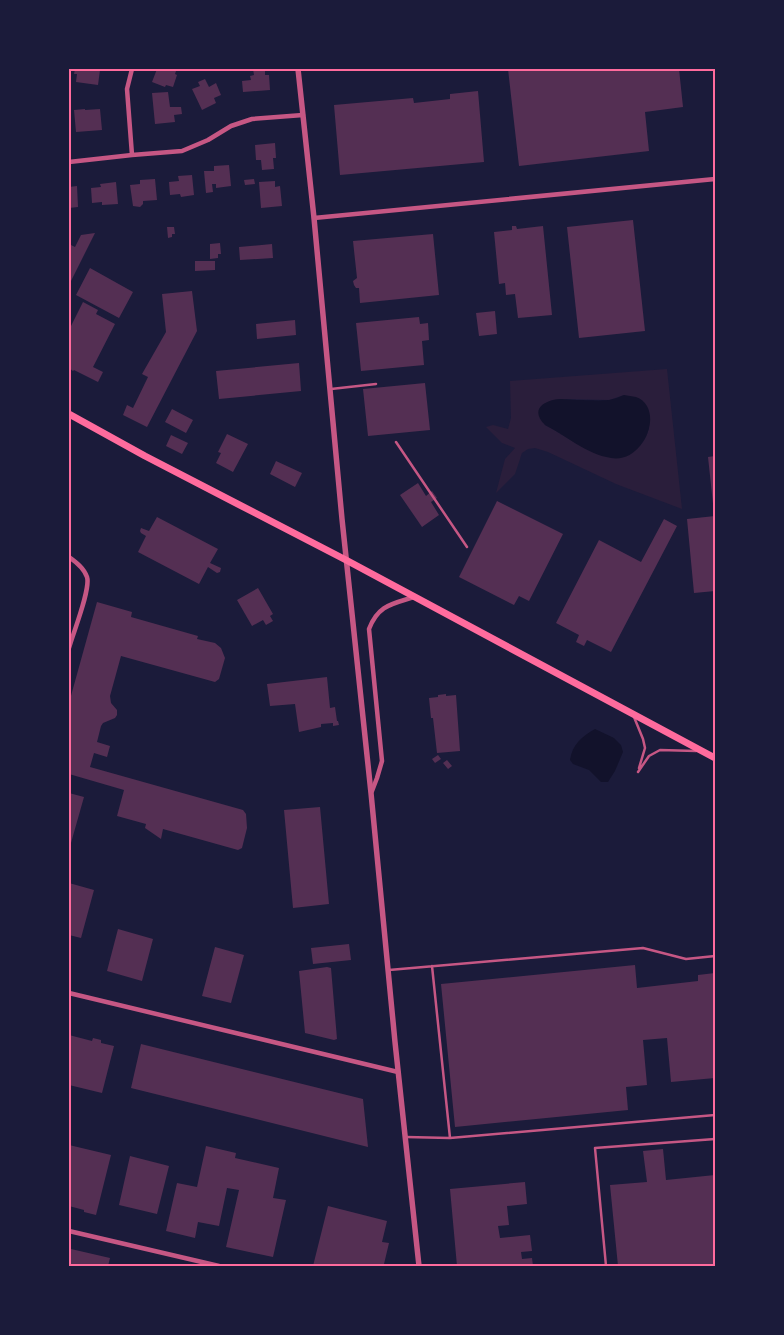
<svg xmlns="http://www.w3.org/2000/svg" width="784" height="1335" viewBox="0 0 784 1335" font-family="Poppins,sans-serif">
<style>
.green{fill:#2a1e3b;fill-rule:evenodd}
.water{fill:#12122b}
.building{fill:#542f53}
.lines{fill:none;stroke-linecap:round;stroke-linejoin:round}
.service{stroke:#c65784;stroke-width:2.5}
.minor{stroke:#c65784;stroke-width:4.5}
.tertiary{stroke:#c65784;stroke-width:5.5}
.primary{stroke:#ff6b9d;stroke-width:7}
.neatline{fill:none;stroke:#ff6b9d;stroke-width:2}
</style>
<rect width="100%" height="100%" fill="#1b1b3a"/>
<!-- green -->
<path class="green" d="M667,369L682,509L616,484L548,452L535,448L528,449L522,453L515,474L496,493L505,459L515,448L502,443L486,427L493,425L508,429L511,418L510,381ZM624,395L649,428C646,439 643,443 635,450C611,473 568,436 545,425L542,405L553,400L563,399L610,400Z"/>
<!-- water -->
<path class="water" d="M624,395C628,396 632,396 636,397C666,408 644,464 611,458C586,454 567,436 545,425C533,413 538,404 553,400C561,398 569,400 577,400C587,400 598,401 609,400C614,399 619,397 624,395Z
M595,729L614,738L621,745L623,752L615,771L608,782H601L589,770L573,764L570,760C572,745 582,736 595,729Z"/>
<!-- building -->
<path class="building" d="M75,69H97L100,70L98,85L76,82L77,74H74Z
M157,69H179L178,71H176L175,74L177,75L173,87L166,85L165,87L152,82Z
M253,69H265V75H269L270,90L243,92L242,81L251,80L250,76L254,75Z
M508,69H679L683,107L645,112L649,151L519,166Z
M205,79L209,87L216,83L221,95L214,98L216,103L202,110L192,89L200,86L198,82Z
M478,91L484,162L340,175L334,105L413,98L414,103L450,99V94Z
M168,92L170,107H181L182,114L174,115L175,122L155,124L152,93Z
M85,109V110L100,109L102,130L76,132L74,110Z
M275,143L276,158H273L274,169L262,170L261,160H256L255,145Z
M229,165L231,186L216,188V184H212L213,192L206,193L204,171H214V166Z
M192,175L194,195L181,197L180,194L170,195L169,182L179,181L178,176Z
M155,179L157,200L143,201V204L140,207L133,206L130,185L140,184V180Z
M254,179L255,184L245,185L244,180Z
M275,181V187L280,186L282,206L261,208L259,182Z
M116,182L118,204L102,205V202L92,203L91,188L101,187L100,184Z
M77,186L78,207L69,208V187Z
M633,220L645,331L579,338L567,227Z
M512,226H516L517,229L543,226L552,315L518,318L515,294L506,295L505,283L499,284L494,232L512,230Z
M167,227H174L175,234H172V237L168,238Z
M95,233L69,285V244L75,247L81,235Z
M433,234L439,295L360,303L359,288H356L354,285L353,281L357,278L353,241Z
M220,243L221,254H218V258L210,259V244Z
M272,244L273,258L240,260L239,247Z
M195,261H215V270L195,271Z
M90,268L133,292L119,318L76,295Z
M192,291L197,331L147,427L123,415L127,405L133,408L148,377L142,374L166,332L162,294Z
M83,302L98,310L96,314L115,324L93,367L103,372L98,382L74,370L73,371L69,368V330Z
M495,311L497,334L479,336L476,313Z
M419,317L420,324L428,323L429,340L422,341L424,365L361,371L356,323Z
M295,320L296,335L257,339L256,324Z
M299,363L301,391L219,399L216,371Z
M425,383L430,430L368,436L363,389Z
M172,409L193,420L186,433L165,422Z
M227,434L248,444L233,472L216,463L221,453L218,452Z
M171,435L188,443L182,454L166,446Z
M715,456V513H714L708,457Z
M276,461L302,473L295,487L270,474Z
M418,483L426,496L432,491L437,498L431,502L439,515L422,527L400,495Z
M497,501L563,534L529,601L519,596L514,605L459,577Z
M715,516V591L694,593L687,519Z
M157,517L218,549L210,563L221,568L220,572L217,573L208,567L199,584L138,552L146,536L141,533L140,531L141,528L149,531Z
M664,519L677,526L611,652L587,640L584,646L576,642L579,635L556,623L599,540L641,562Z
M258,588L273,614L270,616L273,621L266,625L263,620L252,626L237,600Z
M97,602L132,612L131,617L198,636L197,639L215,643L221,648L225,658L219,679L215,682L121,656L110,696L111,703L117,710V715L115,718L103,723L101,726L97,742L110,746L107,757L94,753L90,767L243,810L246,814L247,828L242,848L238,850L163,829L161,839L145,828L146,824L117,816L124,790L69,774V703Z
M327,677L330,708L335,707L337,721H338L339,725L333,726V723L321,724V727L299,732L295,704L270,706L267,684Z
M446,694V696L456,695L460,751L437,753L433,718H431L429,698L438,697V695Z
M438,755L441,759L435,763L432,759Z
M447,760L452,766L448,769L443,763Z
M69,793L84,797L69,850Z
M320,807L329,904L293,908L284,810Z
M69,883L94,890L81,938L69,935Z
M118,929L153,939L142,981L107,971Z
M349,944L351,960L313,964L311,948Z
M215,947L244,955L231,1003L202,996Z
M635,965L637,988L698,981V975L715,973V1078L671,1082L667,1038L643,1040L647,1085L626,1087L628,1110L455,1127L441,984Z
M327,967L331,968L337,1039L334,1040L305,1033L299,971Z
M69,1035L92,1041L93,1038L101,1040V1043L114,1046L102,1093L69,1085Z
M141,1044L363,1099L368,1147L131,1088Z
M69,1145L111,1155L96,1215L84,1212V1210L69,1206Z
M206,1146L236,1153L235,1158L279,1168L273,1198L286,1200L273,1257L226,1247L239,1190L227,1188L219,1226L198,1222L195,1238L166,1231L177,1183L197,1187Z
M663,1149L666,1180L715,1175V1266H618L610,1185L647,1182L643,1151Z
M130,1156L169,1166L157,1214L119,1205Z
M525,1182L527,1204L507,1206L509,1225L498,1226L500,1238L530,1235L532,1251L521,1252L522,1259L532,1258L533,1266H531V1265L523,1266H457L450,1189Z
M328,1206L387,1221L382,1242L389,1243L384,1264L392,1266H313Z
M71,1249L110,1258L108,1266H69V1260Z"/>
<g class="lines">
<!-- service -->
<path class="service" d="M331,389L376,384
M396,442L467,547
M634,717L643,739L645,748L639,768
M638,772L649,756L660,750L696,751
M432,966L450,1138
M389,970L643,948L686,959L715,956
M406,1137L450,1138L715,1115
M606,1266L595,1148L715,1139"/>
<!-- minor -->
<path class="minor" d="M132,69L127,89L132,155
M69,162L132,155L182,151L208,140L231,126L252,119L303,115
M314,218L715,179
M69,557C76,562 84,568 87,577C91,589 73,633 69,648
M372,791L377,778L382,761L369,629C378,605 392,604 414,597
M69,993L398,1072
M69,1231L219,1266"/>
<!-- tertiary -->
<path class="tertiary" d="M298,69L314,218L342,519L371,793L395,1042L419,1266"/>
<!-- primary -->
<path class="primary" d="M69,414L145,456L346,560L715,758"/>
</g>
<!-- border -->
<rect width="784" height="1335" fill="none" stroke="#1b1b3a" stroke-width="140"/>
<rect x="70" y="70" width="644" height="1195" class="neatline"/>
</svg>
